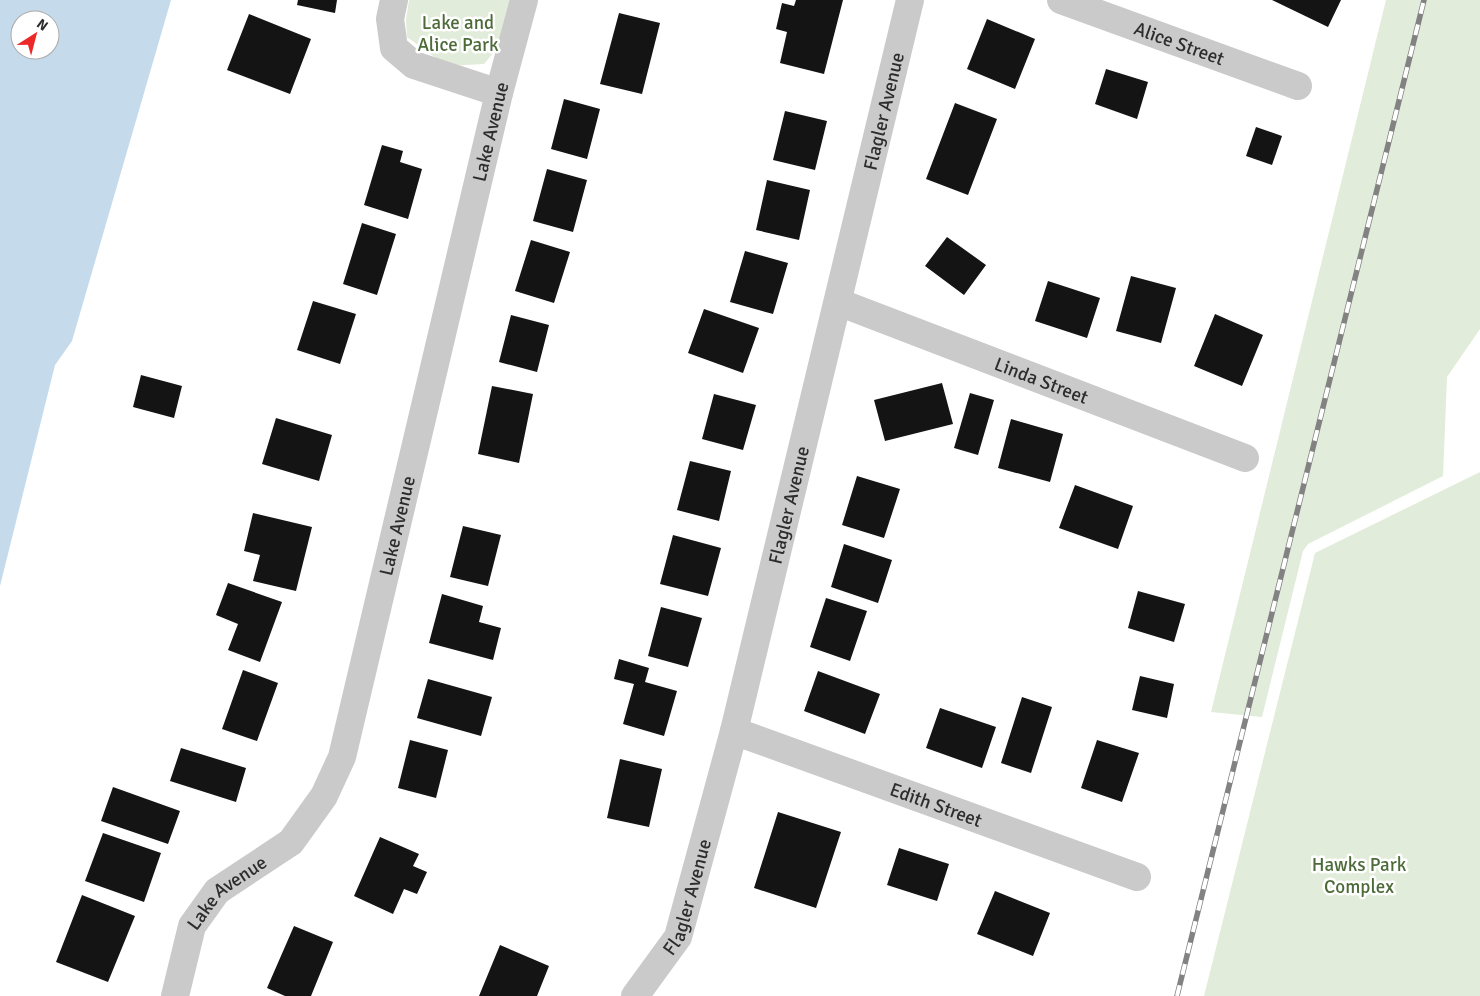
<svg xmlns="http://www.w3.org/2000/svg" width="1480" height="996" viewBox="0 0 1480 996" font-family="Signika,sans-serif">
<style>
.green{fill:#e2ecda}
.water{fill:#c5dbec;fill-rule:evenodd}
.building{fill:#141414}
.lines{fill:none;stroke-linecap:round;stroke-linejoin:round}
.minor{stroke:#cacaca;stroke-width:28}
.rail-casing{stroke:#828282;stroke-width:5.5}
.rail{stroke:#fff;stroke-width:4;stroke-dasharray:11;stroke-linecap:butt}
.labels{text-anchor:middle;stroke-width:5;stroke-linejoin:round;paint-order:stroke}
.park-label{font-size:19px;fill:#4d6b39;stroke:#fff}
.street-label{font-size:19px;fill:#2d2d2d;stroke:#fff}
</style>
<rect width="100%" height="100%" fill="#fff"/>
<!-- green -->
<path class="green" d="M409,0H511L500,45L484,64L447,66L407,37L406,20Z
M1386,0H1480V329L1447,377L1443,476L1308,544L1303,551L1262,717L1211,712Z
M1480,472V996H1204L1315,553Z"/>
<!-- water -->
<path class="water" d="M0,0H171L72,341L55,365L0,586ZM20,20H50V50H20Z"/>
<!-- building -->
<path class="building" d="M298,0H337L335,13L297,5Z
M796,0H843L824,74L780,63L787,32L776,29L782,3L794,6Z
M1272,0H1341L1328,27Z
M619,13L660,23L642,94L600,84Z
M249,14L311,39L290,94L227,70Z
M987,19L1035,39L1015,89L967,69Z
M1106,69L1148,82L1137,119L1095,104Z
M564,99L600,109L587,159L551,149Z
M955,103L997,119L968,195L926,179Z
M785,111L827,121L815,170L773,160Z
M1256,127L1282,136L1272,165L1246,156Z
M382,145L403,151L400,162L422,169L408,219L364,205Z
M547,169L587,180L573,232L533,221Z
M767,180L810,190L799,240L756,230Z
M362,223L396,234L377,295L343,284Z
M947,237L986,265L964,295L925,266Z
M531,240L570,252L554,303L515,291Z
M745,251L788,263L773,314L730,302Z
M1131,276L1176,288L1161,343L1116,331Z
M1048,281L1100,298L1087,338L1035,321Z
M313,301L356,314L340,364L297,350Z
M704,309L759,328L743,373L688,353Z
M1215,314L1263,335L1242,386L1194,366Z
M511,315L549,325L537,372L499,362Z
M141,375L182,386L174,418L133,407Z
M942,383L953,424L885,441L874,400Z
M492,386L533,394L519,463L478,454Z
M970,393L994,400L978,455L954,448Z
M714,394L756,405L743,450L702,439Z
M276,418L332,435L319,481L262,464Z
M1011,419L1063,434L1050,482L998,468Z
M690,461L731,471L719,521L677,510Z
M857,476L900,489L884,538L842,525Z
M1075,485L1133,506L1118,549L1059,528Z
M253,513L312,527L296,591L253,581L260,555L244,551Z
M463,526L501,535L488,586L450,577Z
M673,535L721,548L708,596L660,584Z
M844,544L892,560L878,603L831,587Z
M228,583L282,602L260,662L228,650L238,624L216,615Z
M1138,591L1185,604L1174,642L1128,628Z
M442,594L483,606L479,622L501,628L493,660L429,643Z
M826,598L867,611L850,661L810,647Z
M661,607L702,618L688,667L648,656Z
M619,659L649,668L645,682L677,691L664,736L623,724L634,684L614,679Z
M243,670L278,683L257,741L222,729Z
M818,671L880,694L865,734L804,711Z
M1140,676L1174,684L1167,718L1132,710Z
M428,679L492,697L481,736L417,718Z
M1022,697L1052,707L1031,773L1001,763Z
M940,708L996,727L982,768L926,748Z
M410,740L448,750L436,798L398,788Z
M1097,740L1139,753L1122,802L1081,788Z
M181,748L246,768L236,802L170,781Z
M620,759L662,769L649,827L607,818Z
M113,787L180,811L168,844L101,821Z
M778,812L841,832L816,908L754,888Z
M103,833L161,853L144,902L85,881Z
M380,837L419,854L413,866L427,872L417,894L404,889L393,914L354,896Z
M899,848L949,864L937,901L887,885Z
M995,891L1050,913L1033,956L977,934Z
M82,895L135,916L108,982L56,962Z
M294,926L333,942L311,996H285L267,988Z
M500,945L549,966L537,996H479Z"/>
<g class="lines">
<!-- minor -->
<g class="minor">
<path d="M394,0L390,19L394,48L414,65L499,93"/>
<path id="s1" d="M1061,0L1298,86"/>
<path id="s2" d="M838,302L1245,458"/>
<path id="s3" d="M734,731L1137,877"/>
<path id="s4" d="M175,996L192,926L217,891L291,842L324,796L342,757L499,93L524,0"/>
<path id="s5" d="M635,996L678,937L734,731L910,0"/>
</g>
<!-- rail casing -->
<g class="rail-casing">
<path id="rail" d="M1177,996L1424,0"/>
</g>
<!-- rail -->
<use href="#rail" class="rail"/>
</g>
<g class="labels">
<!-- park labels -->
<g class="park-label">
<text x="458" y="29">Lake and<tspan x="458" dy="22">Alice Park</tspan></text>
<text x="1359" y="871">Hawks Park<tspan x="1359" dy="22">Complex</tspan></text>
</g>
<!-- street labels -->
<g class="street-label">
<text dy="7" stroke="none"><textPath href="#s1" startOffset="126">Alice Street</textPath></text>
<text dy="7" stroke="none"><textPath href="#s5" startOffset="924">Flagler Avenue</textPath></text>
<text dy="7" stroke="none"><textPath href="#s4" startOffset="946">Lake Avenue</textPath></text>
<text dy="7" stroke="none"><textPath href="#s2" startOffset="218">Linda Street</textPath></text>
<text dy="7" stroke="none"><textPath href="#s5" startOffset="519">Flagler Avenue</textPath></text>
<text dy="7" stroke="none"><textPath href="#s4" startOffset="541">Lake Avenue</textPath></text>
<text dy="7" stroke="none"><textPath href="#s3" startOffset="215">Edith Street</textPath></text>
<text dy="7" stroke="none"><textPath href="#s5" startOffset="114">Flagler Avenue</textPath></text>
<text dy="7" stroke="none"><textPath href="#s4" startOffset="121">Lake Avenue</textPath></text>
</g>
</g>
<!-- north arrow -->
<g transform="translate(35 35) rotate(36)"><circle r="24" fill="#ffffff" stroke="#ababab"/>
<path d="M0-4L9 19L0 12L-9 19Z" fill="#ec2829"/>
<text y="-8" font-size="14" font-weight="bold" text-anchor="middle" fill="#2d2d2d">N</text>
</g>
</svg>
